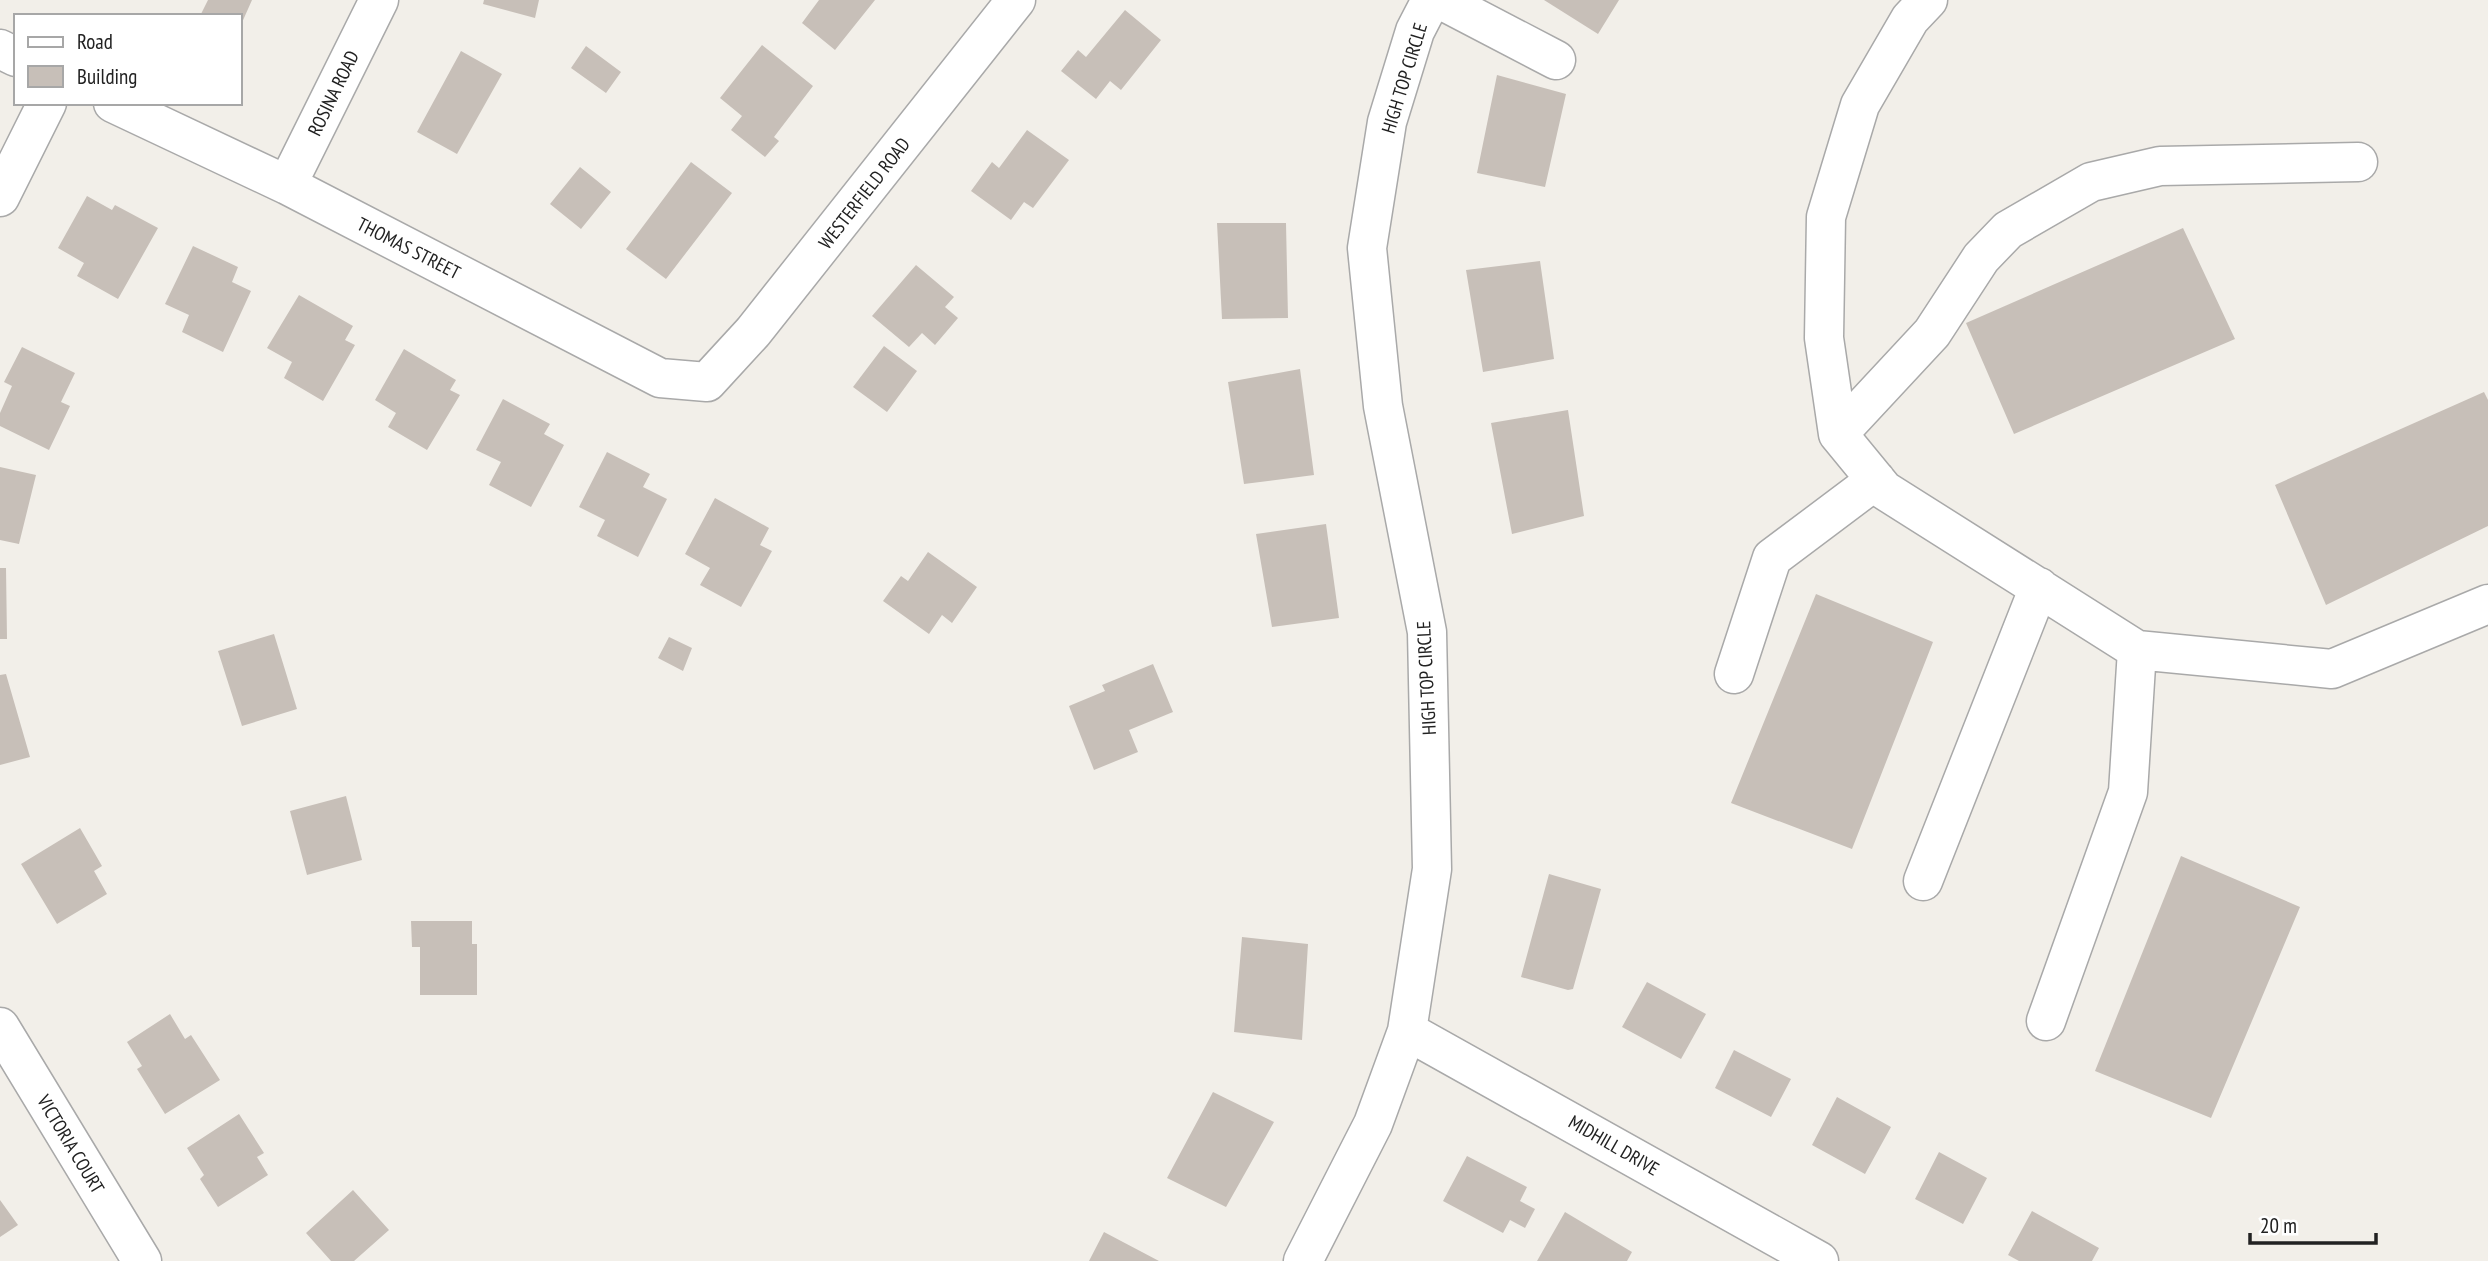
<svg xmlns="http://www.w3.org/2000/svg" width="2488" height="1261" viewBox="0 0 2488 1261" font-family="'PT Sans Narrow',sans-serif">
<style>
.building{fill:#c7bfb8}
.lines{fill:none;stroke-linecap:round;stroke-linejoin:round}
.minor-casing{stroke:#a9a9a9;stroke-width:41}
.minor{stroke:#fff;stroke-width:38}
.labels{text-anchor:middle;stroke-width:5;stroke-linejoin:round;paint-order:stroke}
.street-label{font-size:19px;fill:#222;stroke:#fff}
</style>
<rect width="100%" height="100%" fill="#f2efe9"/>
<!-- building -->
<path class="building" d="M208,0H252L240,27V16H200Z
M484,0H539L535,18L483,4Z
M819,0H875L835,50L802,23Z
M1544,0H1619L1598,34Z
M1125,10L1161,40L1121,90L1110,81L1096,99L1061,71L1078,50L1086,57Z
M762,45L813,86L774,137L779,141L765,157L731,130L742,116L720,98Z
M586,46L621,72L606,93L571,68Z
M461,51L502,74L457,154L417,132Z
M1497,75L1566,94L1545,187L1477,173Z
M1027,130L1069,160L1033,208L1024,202L1011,220L971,191L992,162L999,168Z
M691,162L732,193L666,279L626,249Z
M580,167L611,192L581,229L550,204Z
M87,196L112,210L115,205L158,228L118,299L77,276L84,263L58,248Z
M1217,223H1286L1288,318L1222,319Z
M2183,228L2235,339L2014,434L1966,323Z
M193,246L238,267L232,282L251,291L223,352L182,332L189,315L165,304Z
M1540,261L1554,359L1483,372L1466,270Z
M916,265L954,297L945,307L958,318L935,345L922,333L909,347L872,316Z
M299,295L353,326L345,340L355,345L323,401L284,378L292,362L267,348Z
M884,346L917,371L887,412L853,387Z
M22,347L75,373L61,402L70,406L49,450L0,426V413L12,386L4,382Z
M404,349L456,380L450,390L460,395L427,450L388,427L396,413L375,400Z
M1300,369L1314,475L1244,484L1228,382Z
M2484,392L2488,400V526L2326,605L2275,485Z
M503,399L550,424L544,434L564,445L531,507L489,485L501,462L476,450Z
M1568,410L1584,516L1512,534L1491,423Z
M607,452L650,474L643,487L667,499L638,557L597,536L605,520L579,507Z
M0,467L36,475L19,544L0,540Z
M715,498L769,528L760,545L772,551L741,607L700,585L710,568L685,554Z
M1326,524L1339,618L1272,627L1256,534Z
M928,552L977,587L952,623L942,615L929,634L883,601L901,576L908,581Z
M0,568H6L7,639H0Z
M1816,594L1933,642L1852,849L1731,803Z
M274,634L297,709L242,726L218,651Z
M669,637L692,648L683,671L658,658Z
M1153,664L1173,712L1129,730L1138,752L1094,770L1069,706L1105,691L1102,685Z
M6,674L30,757L0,765V675Z
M346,796L362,860L307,875L290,811Z
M80,828L102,866L94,871L107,894L57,924L21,864Z
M2181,856L2300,907L2211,1118L2095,1071Z
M1549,874L1601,889L1573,989L1568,990L1521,977Z
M411,921H472V944H477V995H420V947H412Z
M1242,937L1308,944L1302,1040L1234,1032Z
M1647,982L1706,1014L1681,1059L1622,1027Z
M170,1014L185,1039L191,1035L220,1080L165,1114L137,1069L142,1066L127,1042Z
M1734,1050L1791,1079L1771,1117L1715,1088Z
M1213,1092L1274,1122L1226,1207L1167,1178Z
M1837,1097L1891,1127L1865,1174L1812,1145Z
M239,1114L264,1153L257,1157L268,1175L218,1207L200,1179L204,1175L187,1148Z
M1939,1152L1987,1178L1963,1224L1915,1199Z
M1467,1156L1527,1187L1520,1201L1535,1209L1525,1228L1510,1220L1503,1233L1443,1201Z
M353,1190L389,1230L354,1261H331L306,1233Z
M0,1200L18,1225L0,1237Z
M2032,1211L2099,1248L2092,1261H2019L2008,1255Z
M1565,1212L1632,1252L1627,1261H1537Z
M1104,1232L1159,1261H1089Z"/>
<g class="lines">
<!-- minor casing -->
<g class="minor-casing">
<path id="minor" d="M1441,0L1556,60
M1928,0L1910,19L1860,105L1826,217L1824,338L1838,434L1884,490L2137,650L2332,669L2488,604
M0,49L16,57
M113,103L287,185L660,378L707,382L753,332L1016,0
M287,185L379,0
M0,197L47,103
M1838,434L1932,333L1981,258L2008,230L2091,182L2160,166L2358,162
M1734,674L1772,558L1876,480
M1923,881L2039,587
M2046,1021L2128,792L2137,650
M0,1027L142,1261
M1407,1031L1819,1261
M1303,1261L1373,1124L1407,1031L1432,869L1427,632L1383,406L1367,248L1387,122L1415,31L1431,0"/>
</g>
<!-- minor -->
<use href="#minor" class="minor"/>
</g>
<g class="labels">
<!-- street labels -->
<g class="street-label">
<text transform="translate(1404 78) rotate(-73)" y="7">HIGH TOP CIRCLE</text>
<text transform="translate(333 93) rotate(-64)" y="7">ROSINA ROAD</text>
<text transform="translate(864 193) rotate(-52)" y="7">WESTERFIELD ROAD</text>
<text transform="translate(409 248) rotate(27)" y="7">THOMAS STREET</text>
<text transform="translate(1426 678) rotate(-93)" y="7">HIGH TOP CIRCLE</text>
<text transform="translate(71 1144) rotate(59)" y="7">VICTORIA COURT</text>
<text transform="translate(1614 1145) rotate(30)" y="7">MIDHILL DRIVE</text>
</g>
</g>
<!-- legend -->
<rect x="14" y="14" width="228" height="91" fill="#ffffff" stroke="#a7a7a7" stroke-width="2"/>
<rect x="28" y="37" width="35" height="10" fill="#ffffff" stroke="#a7a7a7" stroke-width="2"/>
<text x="77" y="49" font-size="21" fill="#222222">Road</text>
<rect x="28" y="66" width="35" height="21" fill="#c7bfb8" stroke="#a7a7a7" stroke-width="2"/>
<text x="77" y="84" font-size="21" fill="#222222">Building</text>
<!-- scale -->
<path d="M2250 1233v10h126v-10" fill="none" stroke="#222222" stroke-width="3.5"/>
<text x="2260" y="1233" font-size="21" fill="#222222" stroke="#ffffff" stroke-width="5" paint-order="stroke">20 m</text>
</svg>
